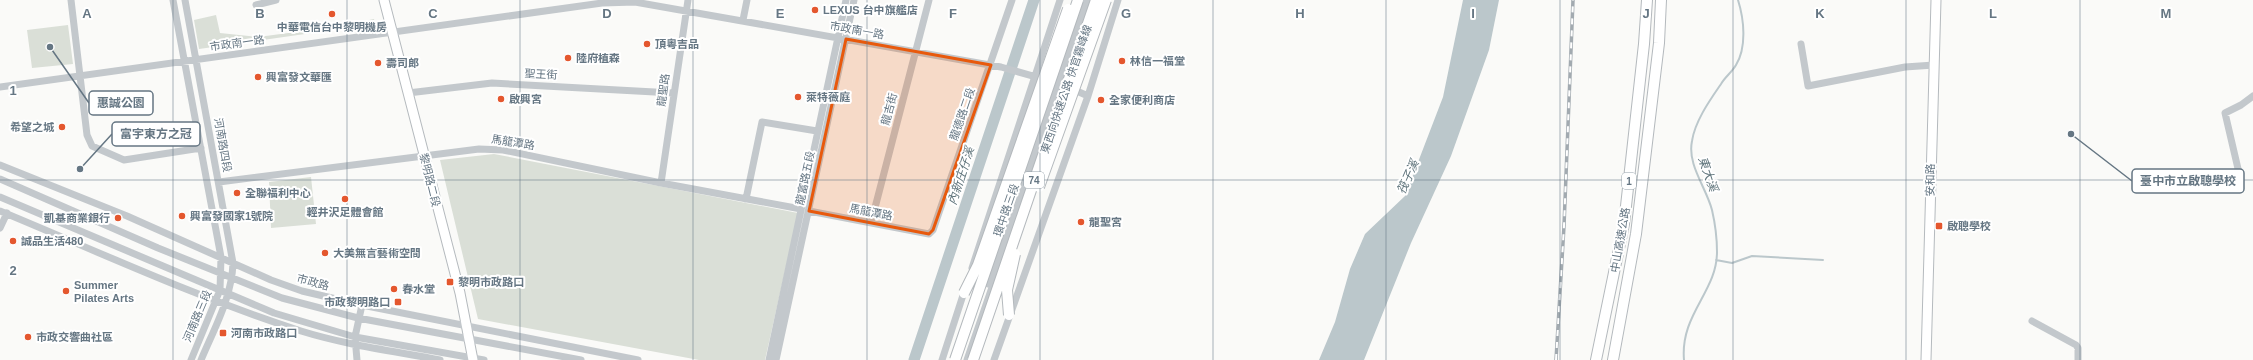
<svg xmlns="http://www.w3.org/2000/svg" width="2253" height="360" viewBox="0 0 2253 360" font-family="Helvetica,'Noto Sans TC',sans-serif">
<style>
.green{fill:#dadfd7}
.water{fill:#bbc7cb}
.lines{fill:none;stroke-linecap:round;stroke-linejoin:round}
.stream{stroke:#bbc7cb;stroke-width:2}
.river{stroke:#bbc7cb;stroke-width:11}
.major-casing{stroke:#b5babe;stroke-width:11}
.highway-casing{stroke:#b4b9bd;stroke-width:12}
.minor{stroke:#c3c8cc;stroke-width:7}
.major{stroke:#fff;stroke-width:9}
.highway{stroke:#fff;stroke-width:10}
.rail-casing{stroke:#a2aab0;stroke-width:3.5}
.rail{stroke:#fff;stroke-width:2;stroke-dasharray:6;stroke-linecap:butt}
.highway-bridge-casing{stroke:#b4b9bd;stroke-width:12;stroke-linecap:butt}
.highway-bridge{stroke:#fff;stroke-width:10}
.marked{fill:#e8590c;fill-opacity:0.2;stroke:#e8590c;stroke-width:3;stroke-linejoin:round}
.grid{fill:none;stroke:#657683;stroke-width:1;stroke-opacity:0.55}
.poi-dot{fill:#e4572e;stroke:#fff;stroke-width:1.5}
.labels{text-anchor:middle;stroke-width:4;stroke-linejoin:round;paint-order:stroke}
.shield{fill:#fff;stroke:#939fa8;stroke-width:1}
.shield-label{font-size:10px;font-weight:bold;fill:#657683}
.poi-label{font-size:11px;font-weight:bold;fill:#657683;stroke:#fff;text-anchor:start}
.street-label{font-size:11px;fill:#657683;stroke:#fff}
.water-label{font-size:12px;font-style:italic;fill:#60757c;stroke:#fff}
.grid-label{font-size:13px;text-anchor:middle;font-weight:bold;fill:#657683;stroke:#fff;stroke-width:4;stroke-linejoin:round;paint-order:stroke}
.leader{fill:none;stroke:#657683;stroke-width:1.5}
.callout-dot{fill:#657683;stroke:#fff;stroke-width:1.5}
.callout{fill:#fff;stroke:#657683;stroke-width:1.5}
.callout-label{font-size:12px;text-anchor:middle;font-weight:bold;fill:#657683}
</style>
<rect width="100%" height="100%" fill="#fafaf8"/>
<!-- green -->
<path class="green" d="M216,15L220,33L258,37L311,30L342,22L345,25L374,19L375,24L199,49L194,20Z
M68,25L73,64L32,68L27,30Z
M494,154L798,213L765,360H699L478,319L440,160Z
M311,177L316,224L271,228L269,182Z"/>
<!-- water -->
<path class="water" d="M1463,0H1499L1489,50L1451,156L1411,243L1364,360H1319L1335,322L1350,269L1365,234L1405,196L1443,97Z"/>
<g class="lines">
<!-- stream -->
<path class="stream" d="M1716,260L1732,263L1752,256L1823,260
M1684,360C1680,314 1717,292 1717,252C1717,238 1715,223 1712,210C1706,187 1687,165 1692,141C1695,121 1710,100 1721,84C1725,77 1732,72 1736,65C1747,47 1744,19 1738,0"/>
<!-- river -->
<path class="river" d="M914,360L1034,0"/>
<!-- major casing -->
<g class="major-casing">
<path id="major" d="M384,0L460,293L473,360
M1926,360L1936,0"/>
</g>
<!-- highway casing -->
<g class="highway-casing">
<path id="highway" d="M1596,360L1624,224L1644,44L1647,0
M1613,360L1636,234L1659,43L1661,0"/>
</g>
<!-- minor -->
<path class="minor" d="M71,0L87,135L92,146L124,160L201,148
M173,0L221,257L220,290L191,360
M185,0L233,263C232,297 214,329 201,360
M256,5L276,0
M743,20L747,0
M1801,44L1808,86L1905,67L1934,65
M0,87L602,3L635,2L1001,67L1061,84L1088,96
M408,93L492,83L673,93
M0,165L127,216L271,280L302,291L362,305L638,360
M2239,173L2225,113L2241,105L2253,96
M0,179L158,248L282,298L358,318L581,360
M219,182L479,149L503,150L661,183L801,209
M661,183L688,0
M0,197L274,313L355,337L484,360
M746,199L762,122L817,131
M0,211C99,252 198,298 301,331C346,345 393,351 440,360
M809,211L929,234L933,230L1012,0
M871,223L929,0
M0,228L7,213
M972,268L1060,0
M988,284L1084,0
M2032,321L2076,345L2078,348V360
M357,360L355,337L362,305
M769,360L846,0
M776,360L854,0
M942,360L965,289
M967,360L1091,0
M994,360L1088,96L1118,0"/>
<!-- major -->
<use href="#major" class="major"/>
<!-- highway -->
<use href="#highway" class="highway"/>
<!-- rail casing -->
<g class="rail-casing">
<path id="rail" d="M1556,360L1564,226L1573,0"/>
</g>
<!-- rail -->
<use href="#rail" class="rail"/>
<!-- highway-bridge casing -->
<g class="highway-bridge-casing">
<path id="highway-bridge" d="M1039,187L1106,0
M964,293L978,265L1068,9
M1009,315L1007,290L1015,254
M955,360L1078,0
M973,360L1096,0"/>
</g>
<!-- highway-bridge -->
<use href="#highway-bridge" class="highway-bridge"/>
</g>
<!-- marked area -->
<path class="marked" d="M846,39L991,65L933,230L929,234L809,211Z"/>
<!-- grid -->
<path class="grid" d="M173,0V360M347,0V360M520,0V360M693,0V360M867,0V360M1040,0V360M1213,0V360M1386,0V360M1560,0V360M1733,0V360M1906,0V360M2080,0V360M0,180H2253"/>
<!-- markers -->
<g class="poi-dot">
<circle cx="815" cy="10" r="4"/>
<circle cx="332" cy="14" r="4"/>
<circle cx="647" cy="44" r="4"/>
<circle cx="568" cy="58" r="4"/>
<circle cx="1122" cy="61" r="4"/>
<circle cx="378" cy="63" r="4"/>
<circle cx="258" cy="77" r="4"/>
<circle cx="798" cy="97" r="4"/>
<circle cx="501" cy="99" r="4"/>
<circle cx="1101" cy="100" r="4"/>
<circle cx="62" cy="127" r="4"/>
<circle cx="237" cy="193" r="4"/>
<circle cx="345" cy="199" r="4"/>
<circle cx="182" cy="216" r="4"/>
<circle cx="118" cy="218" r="4"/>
<circle cx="1081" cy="222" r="4"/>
<rect x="1935" y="222" width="8" height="8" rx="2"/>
<circle cx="13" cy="241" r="4"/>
<circle cx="325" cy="253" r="4"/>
<rect x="446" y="278" width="8" height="8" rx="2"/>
<circle cx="394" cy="289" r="4"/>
<circle cx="66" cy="291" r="4"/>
<rect x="394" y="298" width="8" height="8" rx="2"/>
<rect x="219" y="329" width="8" height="8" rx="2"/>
<circle cx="28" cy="337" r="4"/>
</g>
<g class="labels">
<!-- shield labels -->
<g class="shield">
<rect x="1024" y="172" width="20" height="16" rx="3"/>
<rect x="1622" y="173" width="14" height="16" rx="3"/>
</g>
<g class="shield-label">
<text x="1034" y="184">74</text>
<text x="1629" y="185">1</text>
</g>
<!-- poi labels -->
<g class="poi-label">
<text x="823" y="14">LEXUS 台中旗艦店</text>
<text x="332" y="31" text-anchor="middle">中華電信台中黎明機房</text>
<text x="655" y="48">頂粵吉品</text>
<text x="576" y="62">陸府植森</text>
<text x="1130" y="65">林信一福堂</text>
<text x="386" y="67">壽司郎</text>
<text x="266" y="81">興富發文華匯</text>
<text x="806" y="101">萊特薇庭</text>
<text x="509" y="103">啟興宮</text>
<text x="1109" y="104">全家便利商店</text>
<text x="54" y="131" text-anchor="end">希望之城</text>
<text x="245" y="197">全聯福利中心</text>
<text x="345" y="216" text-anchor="middle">輕井沢足體會館</text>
<text x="190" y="220">興富發國家1號院</text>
<text x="110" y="222" text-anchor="end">凱基商業銀行</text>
<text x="1089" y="226">龍聖宮</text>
<text x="1947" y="230">啟聰學校</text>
<text x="21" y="245">誠品生活480</text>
<text x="333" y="257">大美無言藝術空間</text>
<text x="458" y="286">黎明市政路口</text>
<text x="74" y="289">Summer<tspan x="74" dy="13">Pilates Arts</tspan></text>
<text x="402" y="293">春水堂</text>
<text x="390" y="306" text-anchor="end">市政黎明路口</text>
<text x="231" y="337">河南市政路口</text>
<text x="36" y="341">市政交響曲社區</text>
</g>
<!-- street labels -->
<g class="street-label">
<text transform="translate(857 30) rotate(10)" y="4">市政南一路</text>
<text transform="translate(237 43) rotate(-8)" y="4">市政南一路</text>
<text transform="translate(541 74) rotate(3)" y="4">聖王街</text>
<text transform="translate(1066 89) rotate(-71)" y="4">東西向快速公路 快官霧峰線</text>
<text transform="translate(663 90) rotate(-82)" y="4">龍聖路</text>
<text transform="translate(889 109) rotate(-75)" y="4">龍吉街</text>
<text transform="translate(962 114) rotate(-71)" y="4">龍德路二段</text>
<text transform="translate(513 142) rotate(9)" y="4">馬龍潭路</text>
<text transform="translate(223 145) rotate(80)" y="4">河南路四段</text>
<text transform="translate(805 178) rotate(-78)" y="4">龍富路五段</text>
<text transform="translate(430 180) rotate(76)" y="4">黎明路二段</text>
<text transform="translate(1930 180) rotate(-89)" y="4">安和路</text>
<text transform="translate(1006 210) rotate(-71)" y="4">環中路三段</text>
<text transform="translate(871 212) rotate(11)" y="4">馬龍潭路</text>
<text transform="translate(1620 240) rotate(-80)" y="4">中山高速公路</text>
<text transform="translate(313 282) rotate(15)" y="4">市政路</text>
<text transform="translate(197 316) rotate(-67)" y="4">河南路三段</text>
</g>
<!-- water labels -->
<g class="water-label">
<text transform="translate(1708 174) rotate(71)" y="4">東大溪</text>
<text transform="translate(961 176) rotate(-72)" y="4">內新庄仔溪</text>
<text transform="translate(1408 177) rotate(-66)" y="4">筏子溪</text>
</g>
</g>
<g class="grid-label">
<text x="87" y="18">A</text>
<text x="260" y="18">B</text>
<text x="433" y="18">C</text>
<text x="607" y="18">D</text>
<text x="780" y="18">E</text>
<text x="953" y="18">F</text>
<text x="1126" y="18">G</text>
<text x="1300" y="18">H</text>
<text x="1473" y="18">I</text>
<text x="1646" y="18">J</text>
<text x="1820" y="18">K</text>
<text x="1993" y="18">L</text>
<text x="2166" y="18">M</text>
<text x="13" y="95">1</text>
<text x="13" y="275">2</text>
</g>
<!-- callouts -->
<path class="leader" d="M50 47L89 103M80 169L112 134M2071 134L2132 181"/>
<g class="callout-dot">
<circle cx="50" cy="47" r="4"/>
<circle cx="80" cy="169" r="4"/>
<circle cx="2071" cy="134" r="4"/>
</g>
<g class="callout">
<rect x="89" y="91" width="64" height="24" rx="4"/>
<rect x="112" y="122" width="88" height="24" rx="4"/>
<rect x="2132" y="169" width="112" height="24" rx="4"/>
</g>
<g class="callout-label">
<text x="121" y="107">惠誠公園</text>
<text x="156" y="138">富宇東方之冠</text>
<text x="2188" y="185">臺中市立啟聰學校</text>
</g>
</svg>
